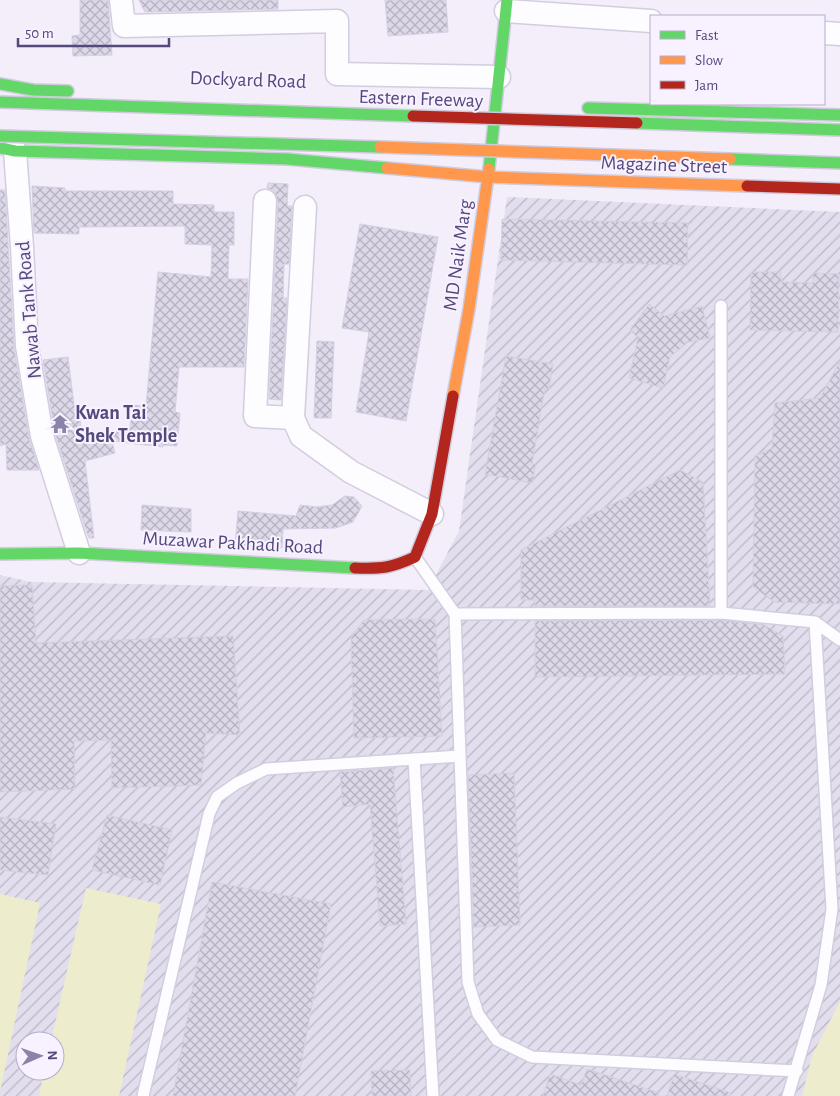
<svg xmlns="http://www.w3.org/2000/svg" width="840" height="1096" viewBox="0 0 840 1096" font-family="'Alegreya Sans',sans-serif">
<style>
.industrial{fill:url(#industrial-furrows);fill-rule:evenodd}
.water{fill:#edeccd}
.building{fill:url(#building-cross-hatch);stroke:#d5cfe3}
.lines{fill:none;stroke-linecap:round;stroke-linejoin:round}
.lane-casing{stroke:#d2cddf;stroke-width:14}
.street-casing{stroke:#d2cddf;stroke-width:25}
.fast-casing{stroke:#d1ccdd;stroke-width:14}
.slow-casing{stroke:#d1ccdd;stroke-width:14}
.jam-casing{stroke:#d1ccdd;stroke-width:14}
.lane{stroke:#fdfcfe;stroke-width:11}
.street{stroke:#fdfcfe;stroke-width:22}
.fast{stroke:#63d668;stroke-width:11}
.slow{stroke:#ff974d;stroke-width:11}
.jam{stroke:#b3261e;stroke-width:11}
.fast-bridge-casing{stroke:#cfcadb;stroke-width:14;stroke-linecap:butt}
.slow-bridge-casing{stroke:#cfcadb;stroke-width:14;stroke-linecap:butt}
.jam-bridge-casing{stroke:#cfcadb;stroke-width:14;stroke-linecap:butt}
.fast-bridge{stroke:#63d668;stroke-width:11}
.slow-bridge{stroke:#ff974d;stroke-width:11}
.jam-bridge{stroke:#b3261e;stroke-width:11}
.labels{text-anchor:middle;stroke-width:4;stroke-linejoin:round;paint-order:stroke}
.street-label{font-size:20px;fill:#54497c;stroke:#f8f1ff}
.poi-label{font-size:20px;font-weight:bold;fill:#54497c;stroke:#f8f1ff;text-anchor:start}
</style>
<defs>
<pattern id="industrial-furrows" width="10" height="10" patternUnits="userSpaceOnUse" patternTransform="scale(1.25)"><rect width="10" height="10" fill="#e3deed"/><path d="M-1 1l2-2M0 10L10 0M9 11l2-2" fill="none" stroke="#bbb6c5"/></pattern>
<pattern id="building-cross-hatch" width="8" height="8" patternUnits="userSpaceOnUse" patternTransform="scale(1.25)"><rect width="8" height="8" fill="#dcd8e8"/><path d="M0 0l8 8M0 8l8-8" fill="none" stroke="#b5b1c1"/></pattern>
</defs>
<rect width="100%" height="100%" fill="#f3eef9"/>
<!-- industrial -->
<path class="industrial" d="M507,197L840,212V1096H0V575L31,582L428,590L459,531ZM25,1041H55V1071H25Z"/>
<!-- water -->
<path class="water" d="M86,888L161,904L119,1096H39L44,1071H55V1041H51Z
M0,894L40,903L0,1092Z
M840,1001V1096H802L812,1056Z"/>
<!-- building -->
<path class="building" d="M80,0H108L112,55L73,56L72,36L80,35Z
M139,0H278V9L145,12Z
M385,0H446L448,32L388,36Z
M268,183L288,184L287,206H292L289,264H284L283,298H287L281,400L269,399L278,202L276,195L272,190L267,188Z
M32,186L65,188V191H173V204L214,205V212H234V245H229L228,279H248L244,367H179L175,412L180,413L177,446L163,445V447L112,441L115,453L85,461L94,538H89L86,530L55,433L43,360L68,357L74,405H78L83,441L130,428L132,405L146,406L158,272L211,277L212,245L185,244V226L79,227V234L34,233Z
M0,190H5L14,348L29,438L39,470H7L6,444L0,446Z
M502,219L688,223L687,265L501,260Z
M360,224L438,237L406,421L356,412L369,332L342,328Z
M751,272H781V282L813,283V273L839,274L838,332L750,330Z
M649,304L664,316L702,306L710,338L688,342L670,357L663,388L629,378L638,338L630,330Z
M317,341L334,342L331,418H314Z
M506,356L553,364L549,389L545,388L532,464H536L532,483L485,474Z
M840,361V604L774,602L753,587L755,456L772,448L775,403L820,398Z
M680,470L703,482L710,606H535V600H521V550Z
M345,496L354,497L362,506L353,522L336,528L283,529L282,548L235,545L238,511L296,516L300,505L317,507L332,505Z
M142,505L191,509V532L141,530Z
M32,585L36,643L233,636L240,735L206,733L201,785L112,788L111,740L74,741L75,789L0,792V586Z
M435,619L442,736L354,738L351,637L364,620Z
M721,620L764,625L783,636L785,674L535,677V621Z
M393,768L406,924L380,926L370,804L343,807L340,772Z
M514,773L520,925L474,927L468,775Z
M107,815L172,830L160,885L92,870Z
M0,817L56,824L48,875L0,870Z
M212,882L331,904L295,1096H173Z
M587,1069L659,1093V1096H543L550,1074L581,1085Z
M410,1070L411,1096H372L371,1071Z
M674,1074L731,1093L730,1096H667Z"/>
<g class="lines">
<!-- lane casing -->
<g class="lane-casing">
<path id="lane" d="M415,557L455,614L721,613L815,622L840,640
M721,613V306
M455,614L468,982L478,1014L497,1040L532,1057L797,1071
M414,759L433,1096
M143,1096L209,814L217,797L237,783L266,769L460,756
M788,1096L821,985L832,909L815,622"/>
</g>
<!-- street casing -->
<g class="street-casing">
<path id="street" d="M121,0L124,26L337,21V74L499,77
M506,11L651,21
M824,33L840,34
M15,151L22,247L27,346L42,436L79,553
M265,201L255,416L293,418
M305,207L293,418L301,436L351,472L432,514"/>
</g>
<!-- fast casing -->
<g class="fast-casing">
<path id="fast" d="M0,84L33,90L68,91
M588,108L840,115
M0,148L15,151L287,159L387,168
M489,169L507,0
M0,554L79,553L355,568"/>
</g>
<!-- slow casing -->
<g class="slow-casing">
<path id="slow" d="M387,168L488,177L747,186
M453,396L469,309L489,169"/>
</g>
<!-- jam casing -->
<g class="jam-casing">
<path id="jam" d="M747,186L840,189
M355,568C382,569 391,568 415,557L432,514L453,396"/>
</g>
<!-- lane -->
<use href="#lane" class="lane"/>
<!-- street -->
<use href="#street" class="street"/>
<!-- fast -->
<use href="#fast" class="fast"/>
<!-- slow -->
<use href="#slow" class="slow"/>
<!-- jam -->
<use href="#jam" class="jam"/>
<!-- fast-bridge casing -->
<g class="fast-bridge-casing">
<path id="fast-bridge" d="M0,102L413,116
M637,123L840,130
M0,136L380,147
M730,159L840,163"/>
</g>
<!-- slow-bridge casing -->
<g class="slow-bridge-casing">
<path id="slow-bridge" d="M380,147L730,159"/>
</g>
<!-- jam-bridge casing -->
<g class="jam-bridge-casing">
<path id="jam-bridge" d="M413,116L637,123"/>
</g>
<!-- fast-bridge -->
<use href="#fast-bridge" class="fast-bridge"/>
<!-- slow-bridge -->
<use href="#slow-bridge" class="slow-bridge"/>
<!-- jam-bridge -->
<use href="#jam-bridge" class="jam-bridge"/>
</g>
<!-- icons -->
<defs>
<g id="temple-bare" transform="scale(1.5)"><path d="M0-6L5-2H3V0L6.5 2.5H4V6H1.5V3h-3V6H-4V2.5H-6.5L-3 0V-2H-5Z" fill="#8c83a8" stroke="#f8f1ff" stroke-width="2.5" paint-order="stroke"/></g>
</defs>
<g fill-rule="evenodd">
<use href="#temple-bare" x="60" y="424"/>
</g>
<g class="labels">
<!-- street labels -->
<g class="street-label">
<text transform="translate(248 79) rotate(2)" y="7">Dockyard Road</text>
<text transform="translate(421 98) rotate(2)" y="7">Eastern Freeway</text>
<text transform="translate(664 164) rotate(2)" y="7">Magazine Street</text>
<text transform="translate(457 255) rotate(-82)" y="7">MD Naik Marg</text>
<text transform="translate(28 310) rotate(-95)" y="7">Nawab Tank Road</text>
<text transform="translate(233 542) rotate(3)" y="7">Muzawar Pakhadi Road</text>
</g>
<!-- poi labels -->
<g class="poi-label">
<text x="75" y="419">Kwan Tai<tspan x="75" dy="23">Shek Temple</tspan></text>
</g>
</g>
<!-- legend -->
<rect x="650" y="15" width="175" height="90" fill="#f8f1ff" stroke="#b6aecb"/>
<rect x="660" y="31" width="25" height="8" fill="#63d668" stroke="#b6aecb"/>
<text x="695" y="40" font-size="15" fill="#54497c">Fast</text>
<rect x="660" y="56" width="25" height="8" fill="#ff974d" stroke="#b6aecb"/>
<text x="695" y="65" font-size="15" fill="#54497c">Slow</text>
<rect x="660" y="81" width="25" height="8" fill="#b3261e" stroke="#b6aecb"/>
<text x="695" y="90" font-size="15" fill="#54497c">Jam</text>
<!-- north arrow -->
<g transform="translate(40 1056) rotate(88)"><circle r="24" fill="#f8f1ff" stroke="#b6aecb"/>
<path d="M0-4L9 19L0 12L-9 19Z" fill="#8c83a8"/>
<text y="-8" font-size="14" font-weight="bold" text-anchor="middle" fill="#54497c">N</text>
</g>
<!-- scale -->
<path d="M18 38v8h151v-8" fill="none" stroke="#54497c" stroke-width="2.5"/>
<text x="25" y="38" font-size="15" fill="#54497c" stroke="#f8f1ff" stroke-width="4" paint-order="stroke">50 m</text>
</svg>
